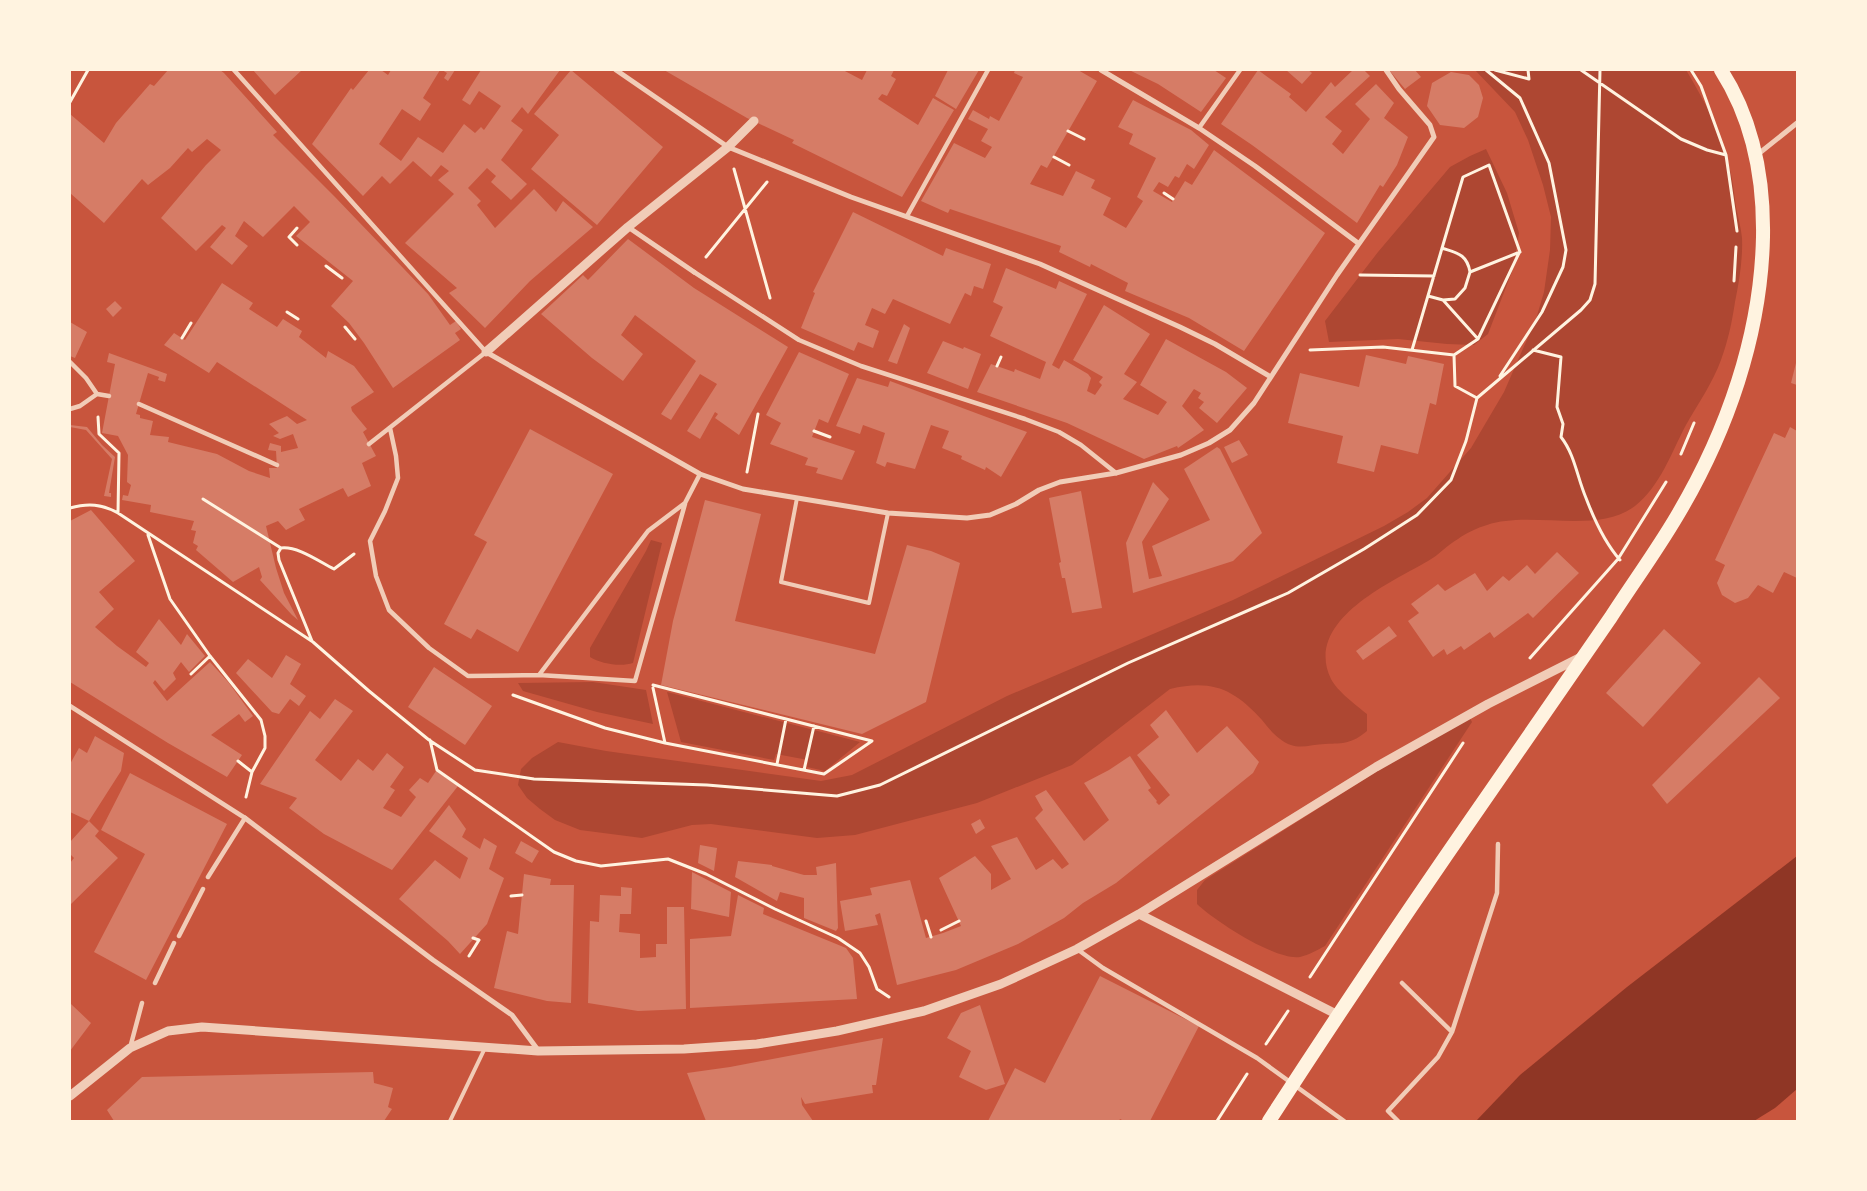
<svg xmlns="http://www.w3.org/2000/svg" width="1867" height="1191" viewBox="0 0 1867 1191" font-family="Lato,sans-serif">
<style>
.green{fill:#ae4732}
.water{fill:#8f3625}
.building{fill:#d67c66}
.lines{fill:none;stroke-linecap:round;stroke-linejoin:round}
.path{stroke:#fff3e0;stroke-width:3}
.service{stroke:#f1ccb7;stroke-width:4}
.pedestrian{stroke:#f1ccb7;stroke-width:4.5}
.minor{stroke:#f1ccb7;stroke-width:5}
.tertiary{stroke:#f1ccb7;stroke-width:9}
.trunk{stroke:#fff3e0;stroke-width:14}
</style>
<rect width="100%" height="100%" fill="#c8553d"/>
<!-- green -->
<path class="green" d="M1475,70H1686C1704,100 1721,132 1729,166C1733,180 1734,193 1736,207C1738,217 1741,228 1742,238C1743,259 1739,282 1735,302C1732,322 1728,341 1721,360C1713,382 1698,404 1686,425C1671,453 1661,485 1635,506C1598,535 1530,510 1487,525C1477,528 1466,533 1458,539C1447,545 1439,555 1428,561C1390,583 1303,621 1331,679C1337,691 1357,706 1367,714V731C1351,744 1345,743 1325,744C1313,744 1302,749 1291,745C1279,741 1269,729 1262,720C1234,689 1212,679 1170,689L1072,765L977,803L855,835L817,838L711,824L692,825L642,838L580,830L555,820L540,809L527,798L518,785L521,769L532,758L558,742L606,751L821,781L852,775L1007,696L1233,600L1384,526L1408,512L1427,498L1471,448L1504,392L1536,319L1544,292L1550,250L1551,217L1543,185L1528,140L1515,112Z
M1486,149L1507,193L1519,233L1513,269L1488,334L1474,345L1447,344L1398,339L1329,342L1325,321L1378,252L1450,167L1470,156Z
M651,540L662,543L633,663C621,667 601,664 590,657V648L646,551Z
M593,682L646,690L653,724L597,712L523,691L518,683Z
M667,692L860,742L825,771L807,767L808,760L776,754L774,760L681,742Z
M1468,714L1472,722L1325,946C1317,950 1309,955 1300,957C1276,961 1215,921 1197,904V890L1205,880Z"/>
<!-- water -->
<path class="water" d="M1797,856V1089L1775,1108L1754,1121H1476L1520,1075L1627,987Z"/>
<!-- building -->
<path class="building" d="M168,70H220L224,73L277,132L273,135L335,197L428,294L450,325L456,321L461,329L455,333L460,340L393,388L364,343L349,323L331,306L353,281L296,236L310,222L294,206L263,237L244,221L235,236L248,246L232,265L210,247L226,228L222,225L196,251L161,218L206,165L221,150L207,139L192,152L188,148L170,168L148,185L142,179L104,223L70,193V114L104,143L116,123L150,84L154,86Z
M253,70H302L275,95Z
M369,70H381L388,75L391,70H440L423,98L431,104L420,121L402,109L379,144L401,161L418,137L443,153L464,124L475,133L481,127L484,130L501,106L479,91L470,105L462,100L481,70H560L528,114L522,107L511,121L523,130L501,160L527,184L511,200L491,182L496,176L487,168L468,188L481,201L477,205L495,228L534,189L556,212L563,201L593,227L530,281L485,328L449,293L457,288L405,243L454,194L438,180L449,171L441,165L431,177L413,161L390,184L382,176L363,196L312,144L351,88L353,90Z
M442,70H455L448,81L444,78L447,73Z
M571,70L663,147L597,225L531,169L559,135L534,114Z
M664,70H843L862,80L867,70H894L891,76L896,79L887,96L882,94L878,99L918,125L933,98L954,110L902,197L792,143L794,140L747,118Z
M948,70H979L956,109L935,96Z
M1015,70H1078L1097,81L1047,168L1041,165L1030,184L1063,196L1076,171L1095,180L1091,188L1111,198L1103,215L1126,228L1143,201L1137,197L1156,158L1129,144L1133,134L1118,127L1133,100L1191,130L1209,145L1194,169L1187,164L1179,178L1175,176L1168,187L1159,182L1153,191L1172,202L1185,181L1192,185L1214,150L1325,233L1244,351L1189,318L1125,291L1128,283L1091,264L1090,267L1059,252L1061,246L950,209L948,213L921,201L954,143L985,158L992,147L981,141L988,129L968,119L973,110L989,119L990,116L999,121L1023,77L1014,73Z
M1129,70H1214L1226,78L1201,112L1158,84Z
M1258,70L1291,94L1289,97L1306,112L1331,82L1335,87L1353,70H1364L1370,76L1325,117L1342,131L1332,144L1343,154L1370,119L1355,104L1376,84L1394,103L1384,118L1408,137L1397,165L1383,187L1380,185L1357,223L1252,145L1221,124Z
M1286,70H1308L1312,73L1302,84Z
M1389,70H1415L1421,77L1405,89Z
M1451,72L1469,75L1479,85L1483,98L1478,117L1464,128L1440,125L1427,106L1432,83Z
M853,212L943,256L946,248L991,264L983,289L974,286L971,296L965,293L950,324L893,299L885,314L872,308L865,325L879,331L873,348L858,342L854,351L801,328L815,293L813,292Z
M628,239L694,288L788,347L739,435L715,418L718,414L715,412L700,439L687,431L717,384L700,374L671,420L661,414L696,361L635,315L621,335L643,354L623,381L592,358L541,314L583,275L588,280Z
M1006,268L1056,289L1059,281L1087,294L1052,365L1059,369L1064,360L1088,374L1091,378L1087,391L1095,395L1102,385L1099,382L1103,377L1073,360L1104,305L1150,334L1124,374L1137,382L1123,399L1158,415L1167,402L1140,385L1166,339L1226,372L1247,388L1217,423L1199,408L1204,402L1198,398L1201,393L1194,389L1182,406L1204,430L1178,448L1177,446L1144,459L1067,423L977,392L991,364L1014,372L1015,369L1040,379L1046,362L990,336L1003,307L993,302Z
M222,283L253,303L249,309L277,327L283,319L302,331L299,337L326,358L328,351L354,366L374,392L351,407L352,411L367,429L363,432L376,456L362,463L371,486L348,497L343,488L299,509L305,520L286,530L278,521L266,526L276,568L284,593L298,620L292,615L260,580L262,577L259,567L233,582L196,550L198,546L193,543L196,531L191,530L194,521L150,512L151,505L122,500L123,495L128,496L131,485L127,482L128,455L118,436L102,433L115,364L107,362L109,353L167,374L165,382L158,380L159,377L148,373L136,414L140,415V418L153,421L150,435L169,437L168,442L217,454L249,471L270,478L269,468H277L276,451L268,450L270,443L281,446V452L298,448L293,434L280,439L273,436L279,433L269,424L287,416L297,424L307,420L217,362L209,373L164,345L174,333L185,340Z
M115,301L122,308L113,317L106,309Z
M70,322L87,332L75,358L70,356Z
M904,324L910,328L897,364L888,361Z
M943,341L963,349L964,347L981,354L968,389L927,373Z
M799,352L849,374L828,423L819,419L812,437L855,451L842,480L816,473L818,468L805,465L808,458L770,444L781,423L766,415Z
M1366,355L1406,364L1408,356L1444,364L1436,405L1430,403L1418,454L1381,445L1374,472L1337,463L1343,436L1288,423L1300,373L1359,387Z
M1796,363H1797V385L1791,383Z
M857,378L888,387L890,381L1027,432L1001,477L986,467L985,470L961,459L962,456L942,448L949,431L931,425L915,469L887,462L885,467L876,463L885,433L863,425L860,434L836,426Z
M70,425L87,427L102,445L115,457L109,493H111V497L104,496L112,459L86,430L70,427Z
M1790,427L1797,431V578L1784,572L1773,593L1758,585L1748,598L1735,603L1722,595L1717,583L1725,565L1715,560L1774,433L1785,438Z
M530,429L613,474L518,652L477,629L471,639L444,624L487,542L474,535Z
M1239,440L1248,455L1232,463L1224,447Z
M1217,447L1220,449L1262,533L1233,561L1133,593L1126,543L1153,482L1169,499L1142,542L1149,579L1162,576L1152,546L1210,520L1184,469Z
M1081,491L1102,608L1072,613L1065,578H1062L1059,563L1061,562L1049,498Z
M705,500L761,514L735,621L875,654L907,545L931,551L960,563L926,702L862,734L661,685L673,621Z
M91,510L135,561L99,592L114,609L95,627L117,646L146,667L149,663L136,652L159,619L181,645L187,634L205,656L189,672L181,662L173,673L176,679L164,691L155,680L153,683L167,701L210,662L229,683L253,716L245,722L239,714L211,735L242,755L227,777L168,743L70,682V521Z
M1557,552L1579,573L1533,618L1528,613L1494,638L1490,632L1464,650L1461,646L1447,655L1444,649L1433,657L1408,621L1419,613L1411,604L1438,584L1445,591L1475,573L1487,591L1503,576L1509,581L1527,565L1535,574Z
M1389,626L1397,636L1363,660L1356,651Z
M1664,629L1701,663L1643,727L1606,693Z
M286,655L301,664L290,684L306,696L299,706L290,699L279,714L272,712L236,673L248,659L272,678Z
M434,667L492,706L465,745L408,707Z
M1759,677L1780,698L1667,804L1652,785Z
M335,699L353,711L315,760L341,781L358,759L373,771L387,753L404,767L390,787L395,790L383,808L401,817L416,797L409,790L420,778L428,783L436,771L458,786L392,870L324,834L289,808L297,798L260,784L310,711L320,719Z
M1166,710L1197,753L1227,726L1259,762L1253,773L1116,883L1083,903L1064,918L1018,944L956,970L897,985L880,913L875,915L878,925L845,931L840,901L872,895L870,888L910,880L926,938L943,933L961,926L939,878L975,856L991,874V890L1011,879L991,846L1017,837L1036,870L1053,859L1062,869L1069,864L1035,818L1043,810L1035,796L1046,790L1084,841L1109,820L1084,783L1109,770L1130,756L1151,788L1148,790L1157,801L1156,802L1159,805L1170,795L1137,755L1159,737L1150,725Z
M95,736L124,753L121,771L89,821L70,812V764L79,748L87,753Z
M130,773L227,824L146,980L94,952L145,854L101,830Z
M449,805L466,829L462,837L480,849L484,838L497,846L489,869L504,878L487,924L460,954L448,941L399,899L435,860L460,879L468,858L429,831Z
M980,819L985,828L976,834L971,824Z
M89,821L99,831L95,836L118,858L70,905V863L74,858L70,854V842Z
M521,841L539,851L532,863L515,853Z
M700,845L717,848L714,871L698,863Z
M738,861L772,865V866L804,875H817L816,867L836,863L838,928L836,931L804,918V898L780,892L777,901L735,877Z
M692,872L731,892L729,917L691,909Z
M524,874L551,879L550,885H574L571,1003L547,1001L494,988L507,931L518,934Z
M621,887L632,888L631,914H620L619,932L640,934V958L656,957V944H667V907H684L686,1009L638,1011L588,1003L590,921L599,922L600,895L621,896Z
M738,895L764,908L763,914L846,948L853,958L857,999L690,1008V939L731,936Z
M1100,976L1199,1026L1150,1121H1124L1120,1119L1119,1121H988L1015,1068L1045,1083Z
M71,1004L91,1023L70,1051V1005Z
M980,1005L1005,1084L986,1090L959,1077L971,1051L947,1038L961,1013Z
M883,1038L876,1085H872L873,1093L805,1104L801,1097L802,1105L813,1121H706L687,1073L730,1067Z
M373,1072L374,1083L393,1088L388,1107L392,1109L384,1121H114L107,1110L142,1077Z"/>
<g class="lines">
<!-- path -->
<path class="path" d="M1486,70L1520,98L1549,163L1566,250L1563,267L1542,312L1500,376
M1495,70L1529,79L1528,70
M1581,70L1681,139L1707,150L1726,155
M1691,70L1701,86L1726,155L1737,231
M70,102L88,70
M1068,131L1084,139
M1054,157L1069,165
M734,169L770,298
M1164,193L1173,199
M297,245L289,237L297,228
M1442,248C1457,253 1467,254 1470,272
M706,257L767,182
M326,266L342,278
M1360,275L1434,276
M1734,281L1736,247
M1443,300L1478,339
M287,312L298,319
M345,327L355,339
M182,338L191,323
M1310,350L1383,347L1454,355L1478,339L1519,253
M1412,350L1463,177L1489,165L1520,252L1470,272L1465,288L1455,299L1443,300L1428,296
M1533,350L1561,357L1557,407L1563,424L1561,437C1575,455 1577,477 1586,498C1594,519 1605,543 1620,560
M1454,355L1455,386L1477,398
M997,366L1001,357
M98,417L99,434L119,453L118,513
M814,431L830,437
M1681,454L1694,423
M747,472L758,414
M203,499L281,548
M70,508C88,503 102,504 118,513L313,642L369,691L429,740L475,770L534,779L707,785L837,796L880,785L1128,663L1288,593L1364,549L1417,515L1451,480L1466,441L1477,398L1581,310L1590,300L1595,284L1600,70
M148,535L170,599L210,656L261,720L265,736V748L252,772L246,797
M312,641L279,560L278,553L281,548C298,546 318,561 334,569L354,554
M1530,658L1618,559L1666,482
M191,674L210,656
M653,685L872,741L824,774L665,743
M513,695L605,728L665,743L653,688
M430,740L437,770L554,852L576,861L601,866L668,859L706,874L775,909L838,938L860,953L869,967L877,989L889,997
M238,761L252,772
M777,764L786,719
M804,770L814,726
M511,896L522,895
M926,921L931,937
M941,930L959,921
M469,956L479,940L473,938
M1310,977L1463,743
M1266,1044L1288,1011
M1217,1121L1247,1074"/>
<!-- service -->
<path class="service" d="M797,498L781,582L869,603L888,513
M450,1121L485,1048"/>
<!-- pedestrian -->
<path class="pedestrian" d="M234,70L486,352L369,444
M1199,128L1240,70
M907,216L988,70
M694,272L799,340L861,366L1025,419L1059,432L1081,445L1116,473
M70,362L86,378L97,394
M139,404L277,465
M70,409L80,406L97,394L109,396
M390,428L396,456L398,478L385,511L370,541L376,576L389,610L429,648L468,676L539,675L648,531L685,503L700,474
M539,675L635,681L685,504
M70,706L245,818L208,877
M179,936L203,889
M1077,949L1103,968L1257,1058L1344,1121
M155,983L174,943
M1402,983L1452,1032
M130,1048L142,1003
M1398,1121L1388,1111L1438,1057L1452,1032L1497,893L1498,844"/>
<!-- minor -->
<path class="minor" d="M616,70L728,147L851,197L1040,264L1180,327L1215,344L1271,377
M1101,70L1199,128L1255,166L1358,243
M1757,155L1797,123
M628,227L694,272
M486,352L700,474L743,489L888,513L967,518L990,515L1016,504L1039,490L1060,482L1116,473L1181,455L1209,443L1230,430L1254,403L1337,275L1434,137L1430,125L1399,89L1386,70
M245,818L433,960L512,1015L538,1050"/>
<!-- tertiary -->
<path class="tertiary" d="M486,352L628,227L728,147L754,121
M1139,914L1338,1015
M70,1096L130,1048L168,1031L202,1027L538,1051L684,1049L757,1044L837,1031L924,1011L1001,984L1077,949L1139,914L1376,767L1488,704L1583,656"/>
<!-- trunk -->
<path class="trunk" d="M1269,1121C1340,1011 1413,903 1488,795C1529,736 1570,677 1611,617C1633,583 1657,550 1677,516C1727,432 1761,335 1763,237C1764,177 1753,120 1721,70"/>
</g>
<!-- border -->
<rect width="1867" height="1191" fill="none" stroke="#fff3e0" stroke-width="142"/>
</svg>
